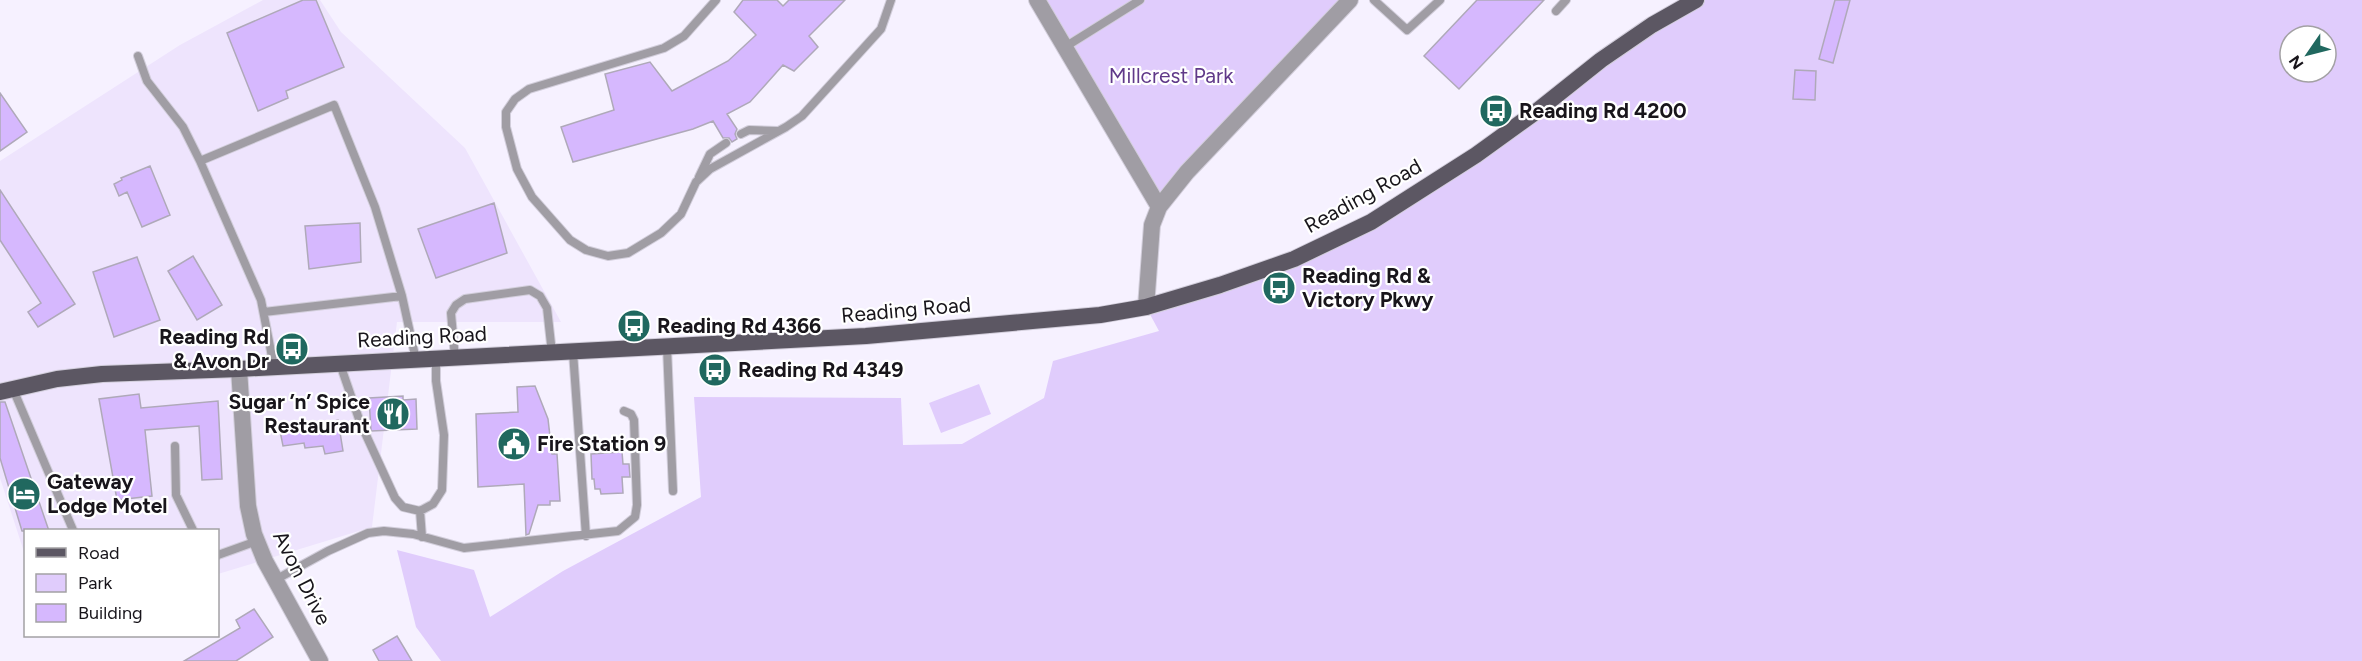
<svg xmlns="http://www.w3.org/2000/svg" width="2362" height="661" viewBox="0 0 2362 661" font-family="Figtree,sans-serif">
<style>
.built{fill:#eee4fd}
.green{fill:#e0ccfc;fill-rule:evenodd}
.building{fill:#d6b8fe;stroke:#afa9b9;stroke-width:1.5}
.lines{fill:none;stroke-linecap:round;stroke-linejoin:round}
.service-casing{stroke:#d2cedb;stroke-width:10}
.minor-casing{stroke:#d2cedb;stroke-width:18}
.tertiary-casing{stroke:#d2cedb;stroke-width:18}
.primary-casing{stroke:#d2cedb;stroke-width:18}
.service{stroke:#a09da4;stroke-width:8}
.minor{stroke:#a09da4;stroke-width:16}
.tertiary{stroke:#a09da4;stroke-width:16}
.primary{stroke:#5c5763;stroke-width:16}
.labels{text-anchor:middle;stroke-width:4.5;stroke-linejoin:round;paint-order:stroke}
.park-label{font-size:21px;fill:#603989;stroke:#fff}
.poi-label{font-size:21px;font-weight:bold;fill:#18151b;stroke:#fff;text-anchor:start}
.street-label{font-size:21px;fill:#18151b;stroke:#fff}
</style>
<rect width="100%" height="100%" fill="#f6f1ff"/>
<!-- built -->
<path class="built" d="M263,0H320L341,32L465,148L561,322H397L372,527L218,574V530H26L25,555L0,478V161L180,45Z"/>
<!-- green -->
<path class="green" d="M1037,0H1350L1159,207Z
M1696,0H2362V661H441L416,627L397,550L474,570L490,617L563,571L701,497L694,397L901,398L903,445L962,444L1044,398L1053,361L1159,331L1146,307L1332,241ZM2290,36H2326V72H2290Z
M979,384L991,414L941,433L929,403Z"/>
<!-- building -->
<path class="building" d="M303,0H316L344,67L286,91L288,98L258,111L227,33Z
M743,0H777L783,6L789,0H845L809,36L818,47L794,71L783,65L750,102L727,114L737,129L735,134L737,139L732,142L729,138H723L713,121L693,129L573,162L561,127L614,110L605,74L650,62L672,91L728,61L756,35L734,12Z
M1477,0H1544L1459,89L1424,56Z
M1835,0H1850L1833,63L1819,59Z
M1795,70L1816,71L1815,100L1793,99Z
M0,93L27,132L0,151Z
M150,166L170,215L142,227L127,192L119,196L114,184L122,180L121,178Z
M0,190L75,304L38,327L28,312L41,303L0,240Z
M494,203L507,253L436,278L418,229Z
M360,223L361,262L309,269L305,226Z
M193,256L222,305L197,320L168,271Z
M137,257L160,320L114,337L93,272Z
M535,386L548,419L552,454H557L560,501H550V505H538L529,534L526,535L524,484L478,487L476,414L518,412L517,387Z
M139,394L141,408L218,401L222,479L202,480L199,426L145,430L152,496L117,500L99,399Z
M403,396V400L416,399L417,429L371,431L369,398Z
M0,402H5L49,531H22L0,458Z
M338,420L343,451L325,454L323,446L305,448L304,443L283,446L280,431L320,426Z
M622,452L623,464H629L630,477H622L623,493L601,494L600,489H595L594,479H592L591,454Z
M254,609L273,637L236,661H184L240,628L236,620Z
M397,636L412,661H379L373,650Z"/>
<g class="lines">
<!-- service casing -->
<g class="service-casing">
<path id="service" d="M716,0L684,36L664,48L529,89L515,99L506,112V127L517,169L532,197L570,240L586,250L608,256L628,253L661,233L681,214L696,182L710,169L786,127L802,116L881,29L891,0
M1374,0L1407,30L1440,0
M1556,11L1566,0
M1065,47L1140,0
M138,56L147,81L183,127L200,161
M741,134L749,130L778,131
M699,177L710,154L726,143
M264,312L402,296
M667,347L673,491
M573,352L586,536
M455,358L451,313L456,305L465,299L530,290L540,296L547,308L552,353
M340,364L360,422L395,498L403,507L420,511L433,504L442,490L444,435L436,381V359
M274,367L261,300L200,161L334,105L375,207L402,296L416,360
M13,389L73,530
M175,446L176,495L193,530
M420,511L422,537
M218,555L257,541
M275,580L328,551L368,533L384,531L413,534L464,548L618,531L635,517L637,505L634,420L631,414L624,411"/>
</g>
<!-- minor casing -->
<g class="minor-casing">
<path id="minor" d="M239,369L248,506L254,534L265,561L320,661"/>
</g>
<!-- tertiary casing -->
<g class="tertiary-casing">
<path id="tertiary" d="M1037,0L1159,207
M1146,307L1152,225L1159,207L1187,172L1350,0"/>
</g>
<!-- primary casing -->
<g class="primary-casing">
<path id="primary" d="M0,392L57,379L102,374L239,369L866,336L1100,315L1146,307L1220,285L1294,259L1371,222L1476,155L1537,111L1601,60L1652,25L1696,0"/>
</g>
<!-- service -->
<use href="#service" class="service"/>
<!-- minor -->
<use href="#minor" class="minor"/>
<!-- tertiary -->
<use href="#tertiary" class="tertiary"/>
<!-- primary -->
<use href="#primary" class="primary"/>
</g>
<!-- icons -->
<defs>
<g id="bus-disc" transform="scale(1.725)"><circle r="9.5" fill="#20685f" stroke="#fff"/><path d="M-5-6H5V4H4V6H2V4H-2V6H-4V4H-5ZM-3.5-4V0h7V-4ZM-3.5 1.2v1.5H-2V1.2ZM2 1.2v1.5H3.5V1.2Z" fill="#fff"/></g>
<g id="restaurant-disc" transform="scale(1.725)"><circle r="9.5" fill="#20685f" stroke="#fff"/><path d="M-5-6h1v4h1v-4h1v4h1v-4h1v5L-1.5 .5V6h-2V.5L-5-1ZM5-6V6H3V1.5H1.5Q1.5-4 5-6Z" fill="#fff"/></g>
<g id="civic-disc" transform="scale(1.725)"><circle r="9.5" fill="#20685f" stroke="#fff"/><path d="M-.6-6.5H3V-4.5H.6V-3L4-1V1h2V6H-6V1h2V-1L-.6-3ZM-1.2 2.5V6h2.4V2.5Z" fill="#fff"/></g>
<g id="hotel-disc" transform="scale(1.725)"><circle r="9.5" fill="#20685f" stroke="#fff"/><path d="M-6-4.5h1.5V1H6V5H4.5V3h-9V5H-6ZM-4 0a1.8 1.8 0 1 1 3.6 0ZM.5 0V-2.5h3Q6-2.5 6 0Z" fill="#fff"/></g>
</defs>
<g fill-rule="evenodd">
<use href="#bus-disc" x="1496" y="111"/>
<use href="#bus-disc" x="1279" y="288"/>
<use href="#bus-disc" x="634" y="326"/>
<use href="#bus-disc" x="292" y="349"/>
<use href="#bus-disc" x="715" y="370"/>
<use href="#restaurant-disc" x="393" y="414"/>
<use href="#civic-disc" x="514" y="444"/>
<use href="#hotel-disc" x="24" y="494"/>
</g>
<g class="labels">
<!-- park labels -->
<g class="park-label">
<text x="1171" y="83">Millcrest Park</text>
</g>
<!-- poi labels -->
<g class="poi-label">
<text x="1519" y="118">Reading Rd 4200</text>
<text x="1302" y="283">Reading Rd &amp;<tspan x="1302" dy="24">Victory Pkwy</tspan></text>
<text x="657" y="333">Reading Rd 4366</text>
<text x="269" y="344" text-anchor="end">Reading Rd<tspan x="269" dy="24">&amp; Avon Dr</tspan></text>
<text x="738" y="377">Reading Rd 4349</text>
<text x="370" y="409" text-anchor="end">Sugar ’n’ Spice<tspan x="370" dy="24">Restaurant</tspan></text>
<text x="537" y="451">Fire Station 9</text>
<text x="47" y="489">Gateway<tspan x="47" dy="24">Lodge Motel</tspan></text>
</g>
<!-- street labels -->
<g class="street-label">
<text transform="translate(1363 196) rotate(-29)" y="7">Reading Road</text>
<text transform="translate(906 310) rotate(-5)" y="7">Reading Road</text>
<text transform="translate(422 337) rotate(-3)" y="7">Reading Road</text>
<text transform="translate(302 578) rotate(63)" y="7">Avon Drive</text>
</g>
</g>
<!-- legend -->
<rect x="24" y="529" width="195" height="108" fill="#ffffff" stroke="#a3a1a4" stroke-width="1.5"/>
<rect x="36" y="548" width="30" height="9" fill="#5c5763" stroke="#a3a1a4" stroke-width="1.5"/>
<text x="78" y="559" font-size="18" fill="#18151b">Road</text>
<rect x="36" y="574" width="30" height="18" fill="#e0ccfc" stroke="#a3a1a4" stroke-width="1.5"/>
<text x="78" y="589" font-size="18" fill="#18151b">Park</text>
<rect x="36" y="604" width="30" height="18" fill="#d6b8fe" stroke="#a3a1a4" stroke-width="1.5"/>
<text x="78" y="619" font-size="18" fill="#18151b">Building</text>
<!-- north arrow -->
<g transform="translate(2308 54) rotate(235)"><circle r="28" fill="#ffffff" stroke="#a3a1a4" stroke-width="1.5"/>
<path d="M0-4.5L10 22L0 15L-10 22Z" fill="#20685f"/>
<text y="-9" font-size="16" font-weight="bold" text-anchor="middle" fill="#18151b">N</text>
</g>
</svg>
